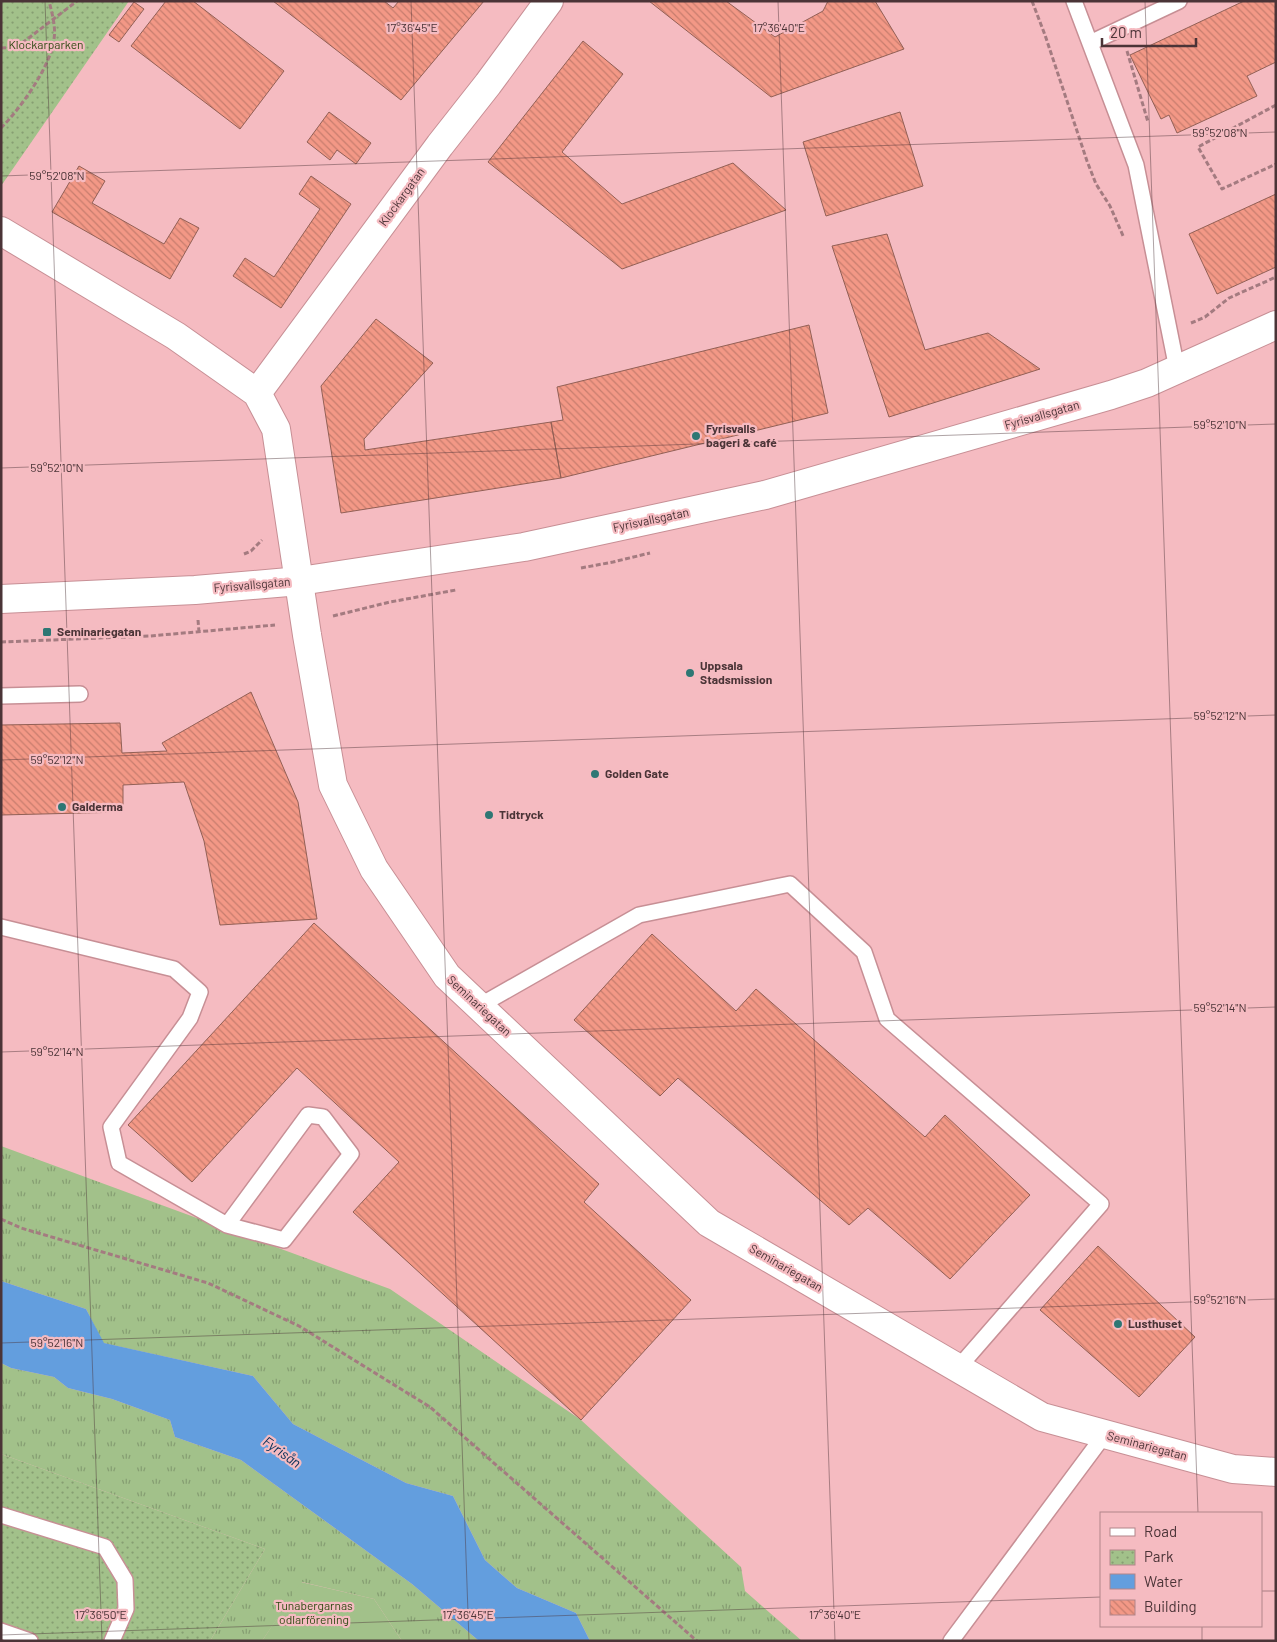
<svg xmlns="http://www.w3.org/2000/svg" width="1277" height="1642" viewBox="0 0 1277 1642" font-family="Barlow,sans-serif">
<style>
.grass{fill:url(#grass-tufts)}
.park{fill:url(#park-dots)}
.garden{fill:#a2c18a}
.water{fill:#639ede}
.building{fill:url(#building-back-hatch);stroke:#926056}
.lines{fill:none;stroke-linecap:round;stroke-linejoin:round}
.service-casing{stroke:#c78f95;stroke-width:18}
.minor-casing{stroke:#c78f95;stroke-width:30}
.tertiary-casing{stroke:#c78f95;stroke-width:30}
.path{stroke:#a47b80;stroke-width:3;stroke-dasharray:5 2.5;stroke-linecap:butt}
.service{stroke:#fff;stroke-width:15}
.minor{stroke:#fff;stroke-width:28}
.tertiary{stroke:#fff;stroke-width:28}
.ticks{fill:none;stroke:#4b3437;stroke-width:1;stroke-opacity:0.45}
.poi-dot{fill:#2e7774;stroke:#f5bbc1;stroke-width:2}
.labels{text-anchor:middle;stroke-width:4.5;stroke-linejoin:round;paint-order:stroke}
.park-label{font-size:12px;fill:#2f4a13;stroke:#f5bbc1}
.street-label{font-size:12px;fill:#4b3437;stroke:#f5bbc1}
.poi-label{font-size:12px;font-weight:bold;fill:#4b3437;stroke:#f5bbc1;text-anchor:start}
.water-label{font-size:14px;font-style:italic;fill:#012d56;stroke:#f5bbc1}
.ticks-label{font-size:12px;text-anchor:middle;fill:#4b3437;stroke:#f5bbc1;stroke-width:4.5;stroke-linejoin:round;paint-order:stroke}
</style>
<defs>
<pattern id="grass-tufts" width="24" height="20" patternUnits="userSpaceOnUse" patternTransform="scale(1.25)"><rect width="24" height="20" fill="#a2c18a"/><path d="M3 7l-1-3M5 7V3M7 7l1-3M15 17l-1-3M17 17v-4M19 17l1-3" fill="none" stroke="#869e72"/></pattern>
<pattern id="park-dots" width="8" height="8" patternUnits="userSpaceOnUse" patternTransform="scale(1.25)"><rect width="8" height="8" fill="#a2c18a"/><path d="M2 2h.1M6 6h.1" fill="none" stroke="#869e72" stroke-width="1.8" stroke-linecap="round"/></pattern>
<pattern id="building-back-hatch" width="6" height="6" patternUnits="userSpaceOnUse" patternTransform="scale(1.25)"><rect width="6" height="6" fill="#f39886"/><path d="M-1 5l2 2M0 0l6 6M5-1l2 2" fill="none" stroke="#c77d6e"/></pattern>
</defs>
<rect width="100%" height="100%" fill="#f5bbc1"/>
<!-- grass -->
<path class="grass" d="M1,1146L390,1289L581,1420L741,1567L745,1591L802,1641H590L576,1613L517,1588L485,1560L453,1496L406,1483L293,1424L253,1376L103,1343L86,1309L1,1281Z
M1,1363L11,1368L54,1377L68,1388L112,1399L170,1420L175,1437L241,1460L412,1584L479,1641H402L374,1599L302,1582L262,1641H210L265,1549L1,1454Z"/>
<!-- park -->
<path class="park" d="M1,1H129L1,186Z
M1,1454L265,1549L210,1641H1Z"/>
<!-- garden -->
<path class="garden" d="M301,1582L374,1599L402,1641H262Z"/>
<!-- water -->
<path class="water" d="M1,1281L86,1309L104,1343L253,1376L293,1424L406,1483L453,1496L485,1560L517,1588L576,1613L590,1641H479L412,1584L241,1460L175,1437L170,1420L112,1399L68,1388L54,1377L11,1368L1,1363Z"/>
<!-- building -->
<path class="building" d="M166,1H193L284,71L240,129L131,46Z
M273,1H384L393,8L399,1H484L401,100Z
M649,1H726L775,37L823,11L828,1H875L904,49L771,97Z
M1244,1H1276V62L1247,76L1257,96L1177,133L1169,115L1161,119L1130,55Z
M134,2L144,9L119,42L109,35Z
M583,41L623,74L562,152L622,204L733,163L786,210L622,269L488,162Z
M329,112L371,143L356,164L337,150L330,160L307,142Z
M900,112L923,186L826,216L803,142Z
M79,166L105,181L92,203L164,244L180,218L199,228L170,279L52,212Z
M311,176L351,204L281,308L233,276L245,258L274,277L320,209L299,194Z
M1276,194V267L1217,294L1189,234Z
M887,234L925,350L988,333L1040,369L889,417L832,246Z
M376,319L433,363L364,439L365,450L551,422L561,478L341,513L321,386Z
M809,325L828,413L561,478L551,422L563,420L557,387Z
M251,692L298,802L317,919L220,925L204,841L184,782L123,785V812L1,815V725L120,723L122,753L167,751L162,743Z
M314,923L599,1184L584,1202L691,1300L581,1420L353,1212L399,1162L297,1068L192,1182L128,1125Z
M652,934L736,1011L756,989L925,1137L945,1115L1030,1195L950,1279L868,1208L849,1225L678,1078L660,1096L574,1020Z
M1098,1246L1195,1337L1139,1397L1040,1310Z"/>
<g class="lines">
<!-- service casing -->
<g class="service-casing">
<path id="service" d="M1074,1L1136,165L1177,369
M1090,43L1179,1
M1,696L80,694
M1,927L174,969L200,992L190,1018L111,1127L119,1163L227,1225L284,1240L351,1154L323,1117L308,1115L227,1225
M479,1006L639,915L790,884L864,952L887,1019L1101,1204L958,1368
M1,1515L105,1547L125,1580L126,1609L112,1641
M1,1631L30,1641
M951,1641L1105,1434"/>
</g>
<!-- minor casing -->
<g class="minor-casing">
<path id="minor" d="M1,231L176,336L257,393L276,429L307,635L333,785L374,869L447,976L709,1223L1042,1417L1233,1469L1276,1472
M257,393L440,145L488,84L549,1"/>
</g>
<!-- tertiary casing -->
<g class="tertiary-casing">
<path id="tertiary" d="M1,599L195,590L300,581L524,547L765,495L1111,395L1147,383L1276,325"/>
</g>
<!-- path -->
<path class="path" d="M1032,1L1045,35L1087,161L1096,184L1110,206L1124,238
M1,48L17,47L77,1
M1127,51L1148,122
M1276,105L1198,147L1222,189L1276,164
M1,128C20,109 51,66 54,39C56,27 52,13 49,1
M1191,323L1205,317L1229,298L1276,277
M244,554L251,551L262,540
M581,568L613,562L650,553
M333,616L390,602L456,590
M198,620L199,632
M1,642L150,636L275,625
M1,1219L21,1228L208,1283L299,1326L430,1407L697,1641"/>
<!-- service -->
<use href="#service" class="service"/>
<!-- minor -->
<use href="#minor" class="minor"/>
<!-- tertiary -->
<use href="#tertiary" class="tertiary"/>
</g>
<!-- ticks -->
<path class="ticks" d="M45,1L102,1641M411,1L469,1641M778,1L835,1641M1145,1L1198,1513M1,176L1276,132M1,468L1276,424M1,760L1276,715M1,1052L1276,1007M1,1343L1276,1299M1261,1591H1276M1202,1626V1641M1,1635L1101,1597"/>
<!-- markers -->
<g class="poi-dot">
<circle cx="696" cy="436" r="5"/>
<rect x="42" y="627" width="10" height="10" rx="2.5"/>
<circle cx="690" cy="673" r="5"/>
<circle cx="595" cy="774" r="5"/>
<circle cx="62" cy="807" r="5"/>
<circle cx="489" cy="815" r="5"/>
<circle cx="1118" cy="1324" r="5"/>
</g>
<g class="labels">
<!-- park labels -->
<g class="park-label">
<text x="46" y="49">Klockarparken</text>
<text x="314" y="1610">Tunabergarnas<tspan x="314" dy="14">odlarförening</tspan></text>
</g>
<!-- street labels -->
<g class="street-label">
<text transform="translate(402 197) rotate(-54)" y="4">Klockargatan</text>
<text transform="translate(1042 415) rotate(-16)" y="4">Fyrisvallsgatan</text>
<text transform="translate(651 520) rotate(-12)" y="4">Fyrisvallsgatan</text>
<text transform="translate(252 585) rotate(-5)" y="4">Fyrisvallsgatan</text>
<text transform="translate(479 1006) rotate(43)" y="4">Seminariegatan</text>
<text transform="translate(786 1268) rotate(30)" y="4">Seminariegatan</text>
<text transform="translate(1147 1446) rotate(15)" y="4">Seminariegatan</text>
</g>
<!-- poi labels -->
<g class="poi-label">
<text x="706" y="433">Fyrisvalls<tspan x="706" dy="14">bageri &amp; café</tspan></text>
<text x="57" y="636">Seminariegatan</text>
<text x="700" y="670">Uppsala<tspan x="700" dy="14">Stadsmission</tspan></text>
<text x="605" y="778">Golden Gate</text>
<text x="72" y="811">Galderma</text>
<text x="499" y="819">Tidtryck</text>
<text x="1128" y="1328">Lusthuset</text>
</g>
<!-- water labels -->
<g class="water-label">
<text transform="translate(282 1452) rotate(35)" y="5">Fyrisån</text>
</g>
</g>
<g class="ticks-label">
<text x="412" y="32">17°36'45"E</text>
<text x="779" y="32">17°36'40"E</text>
<text x="1220" y="137">59°52'08"N</text>
<text x="57" y="180">59°52'08"N</text>
<text x="1220" y="429">59°52'10"N</text>
<text x="57" y="472">59°52'10"N</text>
<text x="1220" y="720">59°52'12"N</text>
<text x="57" y="764">59°52'12"N</text>
<text x="1220" y="1012">59°52'14"N</text>
<text x="57" y="1056">59°52'14"N</text>
<text x="1220" y="1304">59°52'16"N</text>
<text x="57" y="1347">59°52'16"N</text>
<text x="101" y="1619">17°36'50"E</text>
<text x="468" y="1619">17°36'45"E</text>
<text x="835" y="1619">17°36'40"E</text>
</g>
<!-- border -->
<rect width="1277" height="1642" fill="none" stroke="#4b3437" stroke-width="5"/>
<!-- legend -->
<rect x="1100" y="1512" width="162" height="115" fill="#f5bbc1" stroke="#b1858a"/>
<rect x="1110" y="1528" width="25" height="8" fill="#ffffff" stroke="#b1858a"/>
<text x="1144" y="1537" font-size="15" fill="#4b3437">Road</text>
<rect x="1110" y="1550" width="25" height="15" fill="url(#park-dots)" stroke="#b1858a"/>
<text x="1144" y="1562" font-size="15" fill="#4b3437">Park</text>
<rect x="1110" y="1574" width="25" height="15" fill="#639ede" stroke="#b1858a"/>
<text x="1144" y="1587" font-size="15" fill="#4b3437">Water</text>
<rect x="1110" y="1600" width="25" height="15" fill="url(#building-back-hatch)" stroke="#b1858a"/>
<text x="1144" y="1612" font-size="15" fill="#4b3437">Building</text>
<!-- scale -->
<path d="M1102 38v8h94v-8" fill="none" stroke="#4b3437" stroke-width="2.5"/>
<text x="1110" y="38" font-size="15" fill="#4b3437" stroke="#f5bbc1" stroke-width="4" paint-order="stroke">20 m</text>
</svg>
